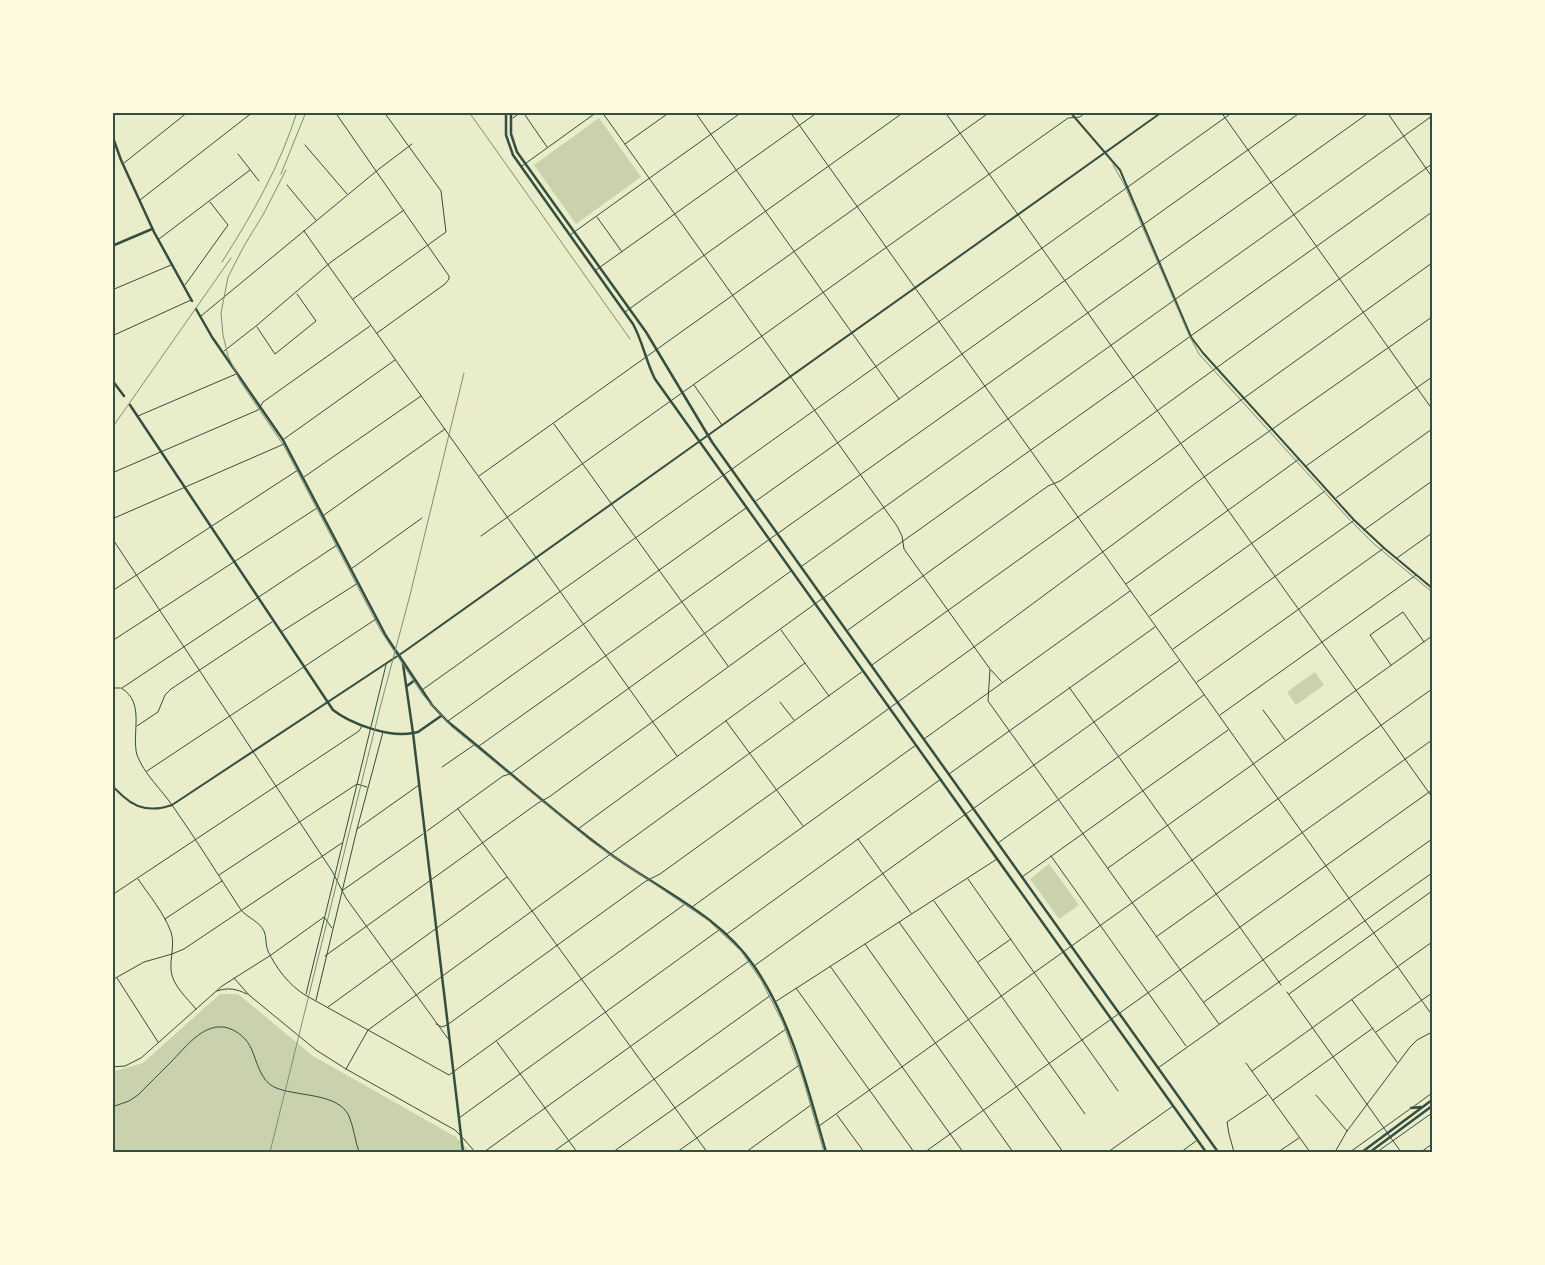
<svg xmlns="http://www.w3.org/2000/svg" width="1545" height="1265" viewBox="0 0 1545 1265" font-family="Inter,sans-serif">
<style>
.green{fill:#cad2ad}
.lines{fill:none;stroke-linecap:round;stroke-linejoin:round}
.pedestrian{stroke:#344e41;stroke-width:1}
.minor{stroke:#344e41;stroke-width:1}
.tertiary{stroke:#344e41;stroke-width:2}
.secondary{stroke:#344e41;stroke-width:2.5}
.primary{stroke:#344e41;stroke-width:2.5}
.rail{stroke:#7c8e77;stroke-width:1}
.neatline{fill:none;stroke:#344e41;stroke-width:2}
</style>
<rect width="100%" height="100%" fill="#e9edc9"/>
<!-- green -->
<path class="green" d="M599,118L641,177L576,224L534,165Z
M1315,672L1324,685L1296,705L1287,692Z
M1049,864L1079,905L1059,919L1030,879Z
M220,994H238L313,1056L456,1137L470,1152H113L112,1072L143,1063Z"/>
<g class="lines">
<!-- pedestrian -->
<path class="pedestrian" d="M112,1107L129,1101L138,1095C149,1084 160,1073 170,1063C186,1047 207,1017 233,1030C241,1034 247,1040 251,1048C257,1061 260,1080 274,1087C295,1097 338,1092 349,1116C354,1128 355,1141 359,1152"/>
<!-- minor -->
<path class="minor" d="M335,112L449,276V279L445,284L377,333
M523,112L547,147
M602,112L897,526L902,536L904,549L990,669L988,701L1219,1024
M695,112L899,399
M790,112L1432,1015
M945,112L1432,797
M1221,112L1432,409
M1387,112L1432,177
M513,118L521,112
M625,144L670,112
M305,145L347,194
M238,154L259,181
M124,163L188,112
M522,166L597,112
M287,185L316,220
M140,200L253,112
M597,217L622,252
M304,231L677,756
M570,235L742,112
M159,239L250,170
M596,270L818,112
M185,285L228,225L210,202
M112,290L171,265
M353,299L446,232L441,191L384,112
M625,312L904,112
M201,316L379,169L412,144
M257,327L275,354L316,321L297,294
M112,336L191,300
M224,351L256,326L331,262L404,210
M694,385L722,425
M138,416L236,374
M554,424L728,666
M284,439L395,360
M1306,466L1432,377
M112,473L258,410L263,402L370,326
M479,476L990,112
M304,477L421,396
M1336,498L1432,429
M756,501L1301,112
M324,515L445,429
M112,519L284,444
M1364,530L1432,481
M481,536L1068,118L1080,117L1086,112
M112,538L332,871L346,898L449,1040
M1397,558L1432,533
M802,566L1432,116
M351,569L422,518
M1126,584L1299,459
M112,591L298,470
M1150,616L1325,491
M781,630L829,696
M848,630L1048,486L1060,481L1432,212
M281,632L358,583
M112,641L317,508
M1173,649L1353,521
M872,665L1432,263
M1391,665L1370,635L1403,612L1424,642
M991,670L1002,682
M1197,682L1384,548
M1069,687L1281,985
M112,688H120
M121,688C146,702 131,733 137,755C144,774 161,789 172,805C196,839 218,875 241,910C248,918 260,922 264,931C267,937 265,945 268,951C276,968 289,985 305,995L449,1075L685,904
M122,688L337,545
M422,690L1233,112
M780,702L794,720
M1263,710L1285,740
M1220,715L1416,575
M448,721L746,508
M726,721L803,826
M137,726L158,712L165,695L171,689L272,622
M924,739L1130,591
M479,746L1370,112
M442,767L474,745
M147,771L376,619
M949,774L1155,627
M458,809L707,1152
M357,829L419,785
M578,829L805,663
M427,831L503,776L510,774L791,571
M858,839L911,913
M998,843L1204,695
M1051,856L1186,1046
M1108,868L1432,636
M219,875L357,784L367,787
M1022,877L1228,730
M138,879C149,895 164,913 171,932C175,944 170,958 171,970C172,985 187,998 196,1009
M968,879L1118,1091
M343,890L423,834
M112,895L359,731L362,726
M934,901L1085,1114
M692,907L916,745
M165,919L222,881
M899,922L1063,1152
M727,934L941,779
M1156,937L1432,740
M865,944L1013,1152
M325,956L538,803L549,797L812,606L1432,164
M978,962L1011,939
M754,966L1179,661
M830,966L963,1152
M117,978L158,1042
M234,978L249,995L316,1050L346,1069L455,1130L460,1135
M112,980L144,962L172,954L184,949L342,843
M796,988L914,1152
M217,991C229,987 236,989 247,994
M1287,992L1401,1152
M306,994L386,665
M1289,994L1432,891
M316,1000L357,829L383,732
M1352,1000L1397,1062
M775,1002L997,859
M1204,1002L1432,839
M328,1007L507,877
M436,1024L442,1027L447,1025L646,881L660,874L985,639L1204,477L1432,317
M1376,1032L1432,993
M497,1042L577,1152
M1246,1063L1310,1152
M112,1067L125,1066L141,1058L222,986L271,955L324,917L332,928
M1158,1068L1432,873
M346,1069L368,1030L863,671
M1252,1071L1432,942
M1316,1095L1347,1131
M1273,1100L1373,1028
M1413,1107L1432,1093
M837,1115L864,1152
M459,1118L719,930
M819,1126L1432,689
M463,1138L475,1152
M484,1152L749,961
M553,1152L771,995
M613,1152L786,1029
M677,1152L798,1066
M746,1152L811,1105
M925,1152L1432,790
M1108,1152L1173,1106
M1181,1152L1196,1141
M1234,1152L1229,1134L1227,1122L1267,1095
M1278,1152L1299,1138
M1335,1152L1347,1131L1410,1047L1417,1040L1432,1032
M1350,1152L1410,1109
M1377,1152L1432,1113
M1421,1152L1432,1144"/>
<!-- tertiary -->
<path class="tertiary" d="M1070,112L1120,170L1191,337L1203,353L1354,520L1384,548L1432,588
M112,786C116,789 120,794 124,797C138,810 155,811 172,805L405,651L1162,112"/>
<!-- secondary -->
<path class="secondary" d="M112,135L121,160L154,232L192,301
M112,246L152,229
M196,309L212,337L283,440L386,636L432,705L447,721C502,765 553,812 609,853C658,889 718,914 754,966C792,1021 808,1090 826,1152
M403,664L413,733L418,732L441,716
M407,686L415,680"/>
<!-- primary -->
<path class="primary" d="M506,112V135L513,155L633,324C643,342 646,362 655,379L1206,1152
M511,112V134L517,152L646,332L712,442L1218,1152
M112,380L124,396
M130,405L333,710C351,724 390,738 413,733L463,1152
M1411,1108L1421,1107
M1362,1152L1432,1100
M1370,1152L1432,1106"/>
<!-- rail -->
<path class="rail" d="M469,112L630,339
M1113,165L1124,184L1189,335L1199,354L1349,519L1374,544L1432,592
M286,170L264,213L244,246L228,277L221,313L223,335L228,356L240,381L284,446L381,631L423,695L452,727L591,841L709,921L741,951L761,980L783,1023L803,1079L824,1152
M281,174L306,112
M222,262C252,215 280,166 297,112
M112,428L231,258
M270,1152L381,704L410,595L464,373"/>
</g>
<!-- border -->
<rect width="1545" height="1265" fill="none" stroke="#fefae0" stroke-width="228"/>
<rect x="114" y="114" width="1317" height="1037" class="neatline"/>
</svg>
